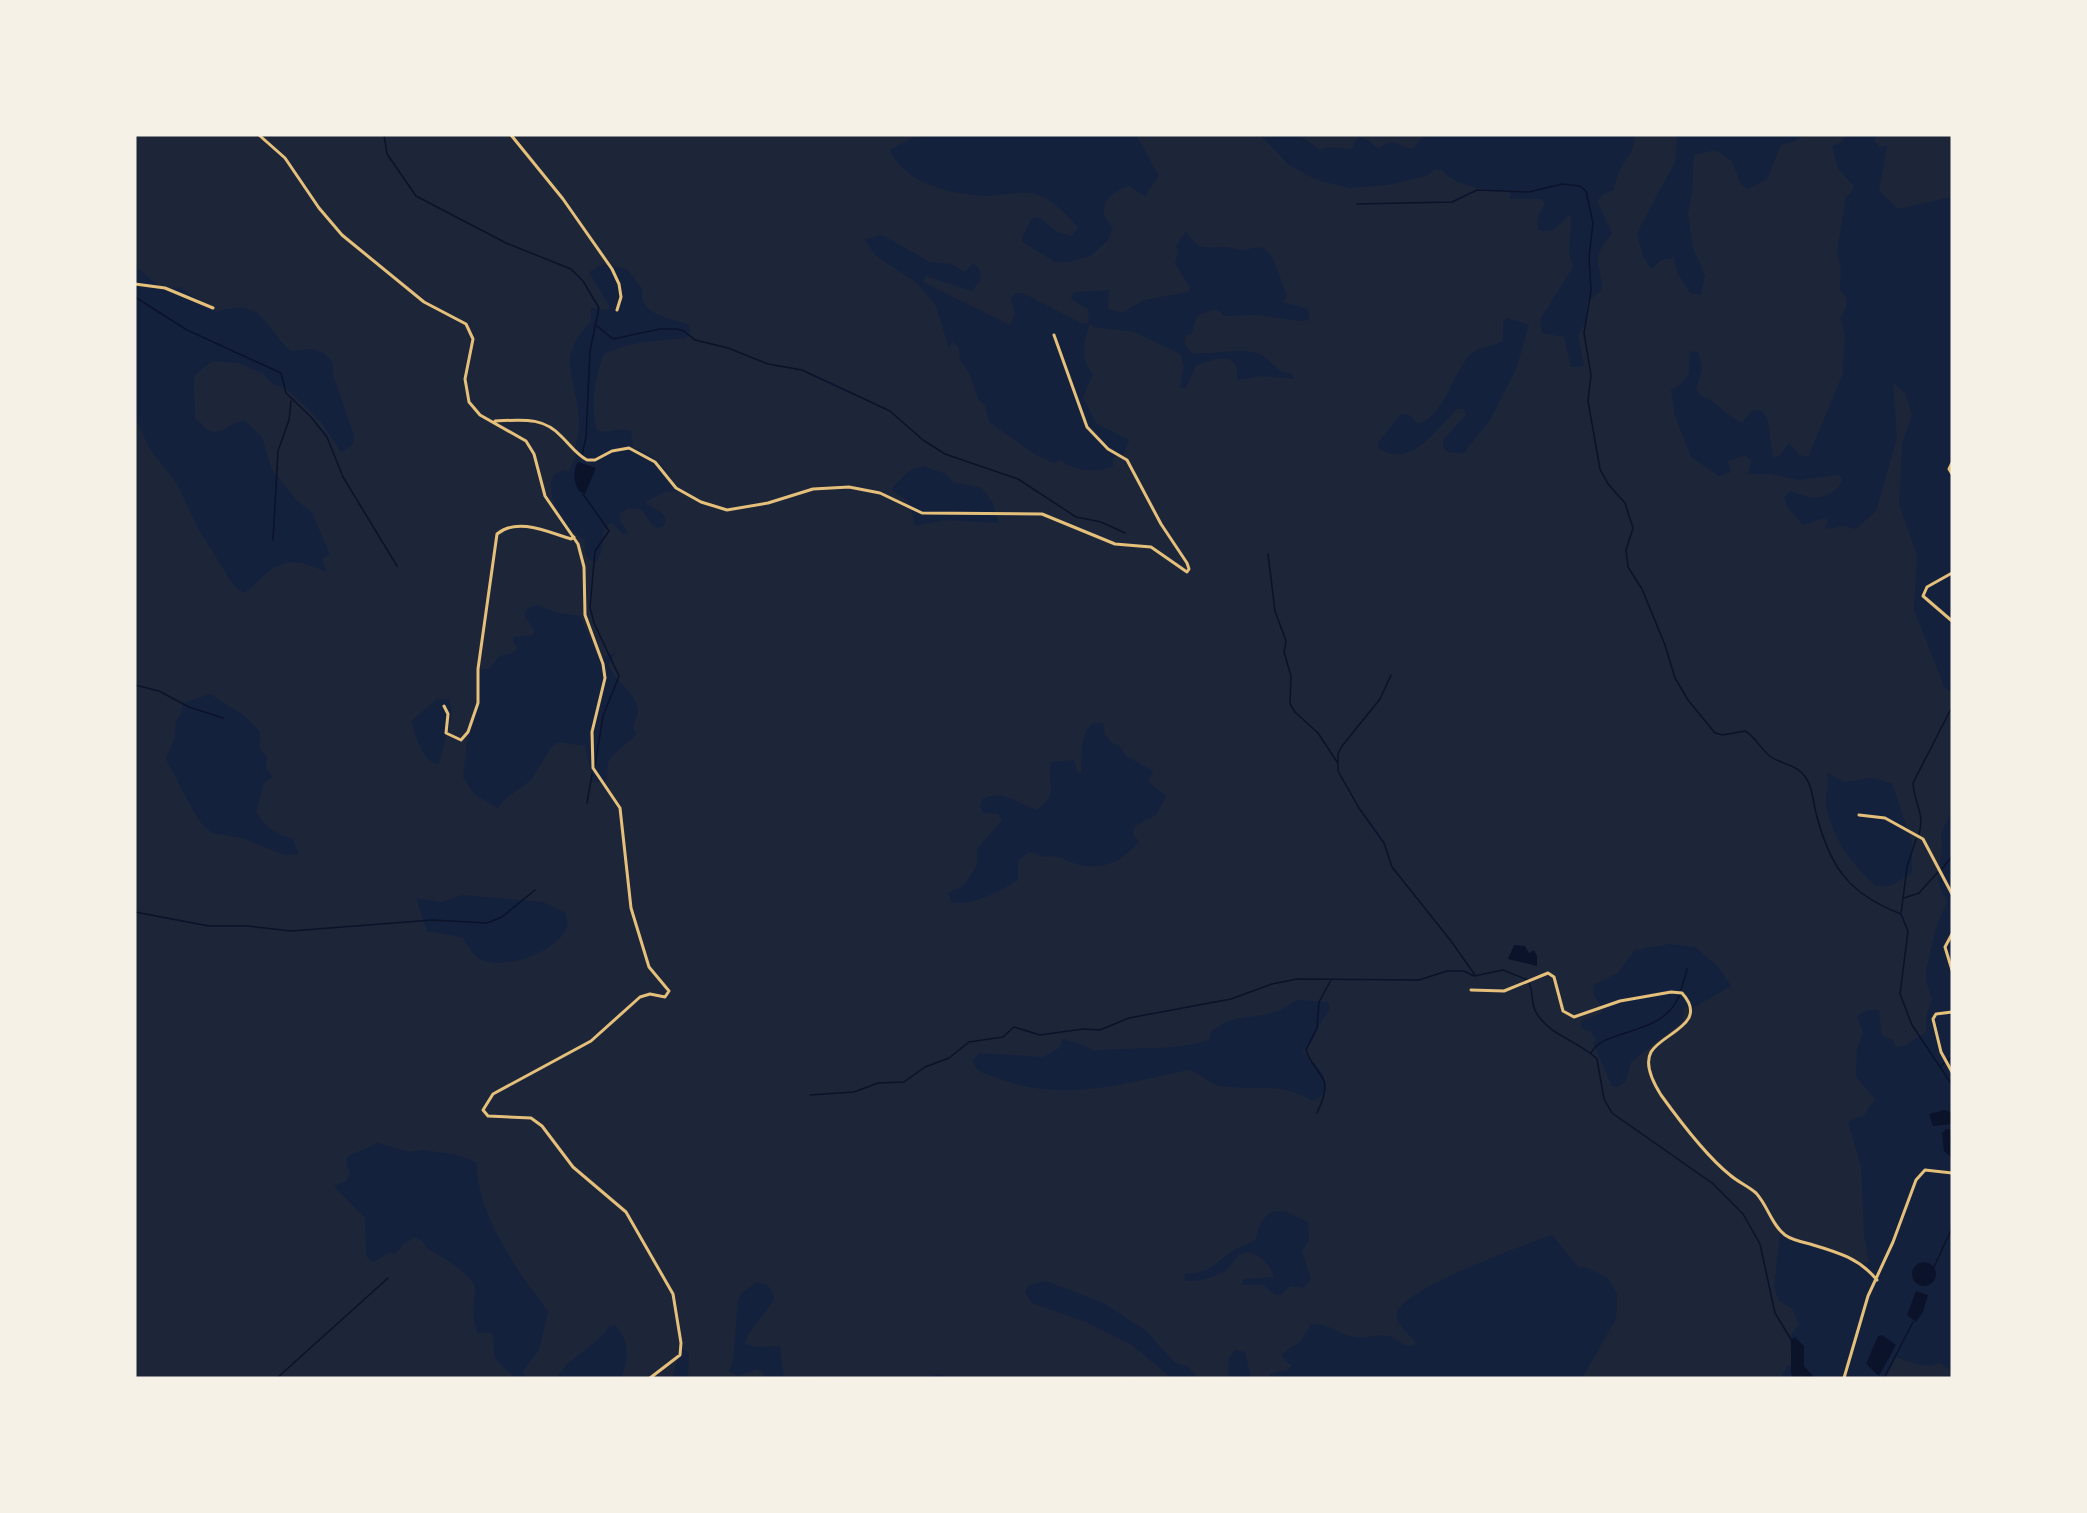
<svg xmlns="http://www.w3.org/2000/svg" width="2087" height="1513" viewBox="0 0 2087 1513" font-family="'Source Sans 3',sans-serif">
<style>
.green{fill:#1d2539;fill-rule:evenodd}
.water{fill:#0b132b}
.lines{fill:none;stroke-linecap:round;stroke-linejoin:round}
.stream{stroke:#0b132b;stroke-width:1.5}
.minor{stroke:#e5c07b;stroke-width:3}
</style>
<rect width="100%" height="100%" fill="#14213d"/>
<!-- green -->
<path class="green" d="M135,135H924L916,136L890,150C905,185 955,195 989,196C1005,196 1019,190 1035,194C1052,198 1066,214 1078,227L1072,236L1057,232L1038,217L1031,219L1021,241L1055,262H1069L1091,256L1108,240L1113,229C1111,224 1104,218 1104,213C1102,199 1118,189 1129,186L1145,196L1159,176L1136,135H1260L1289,165L1317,180L1349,188L1387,185L1427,176L1434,170H1442C1458,189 1487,189 1510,192V199H1541L1545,204C1540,214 1534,219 1539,230C1556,234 1557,225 1569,215L1571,219L1569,252L1573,267L1540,320L1542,333L1564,337L1571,367L1584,366L1578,335L1586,322L1587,302L1602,290C1601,257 1588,265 1612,233L1597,201L1603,194L1614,190C1616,175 1621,166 1630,154C1634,148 1633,141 1636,135H1676L1677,138L1675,162L1637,233L1643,256L1651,269L1661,260L1674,258L1677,272L1690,293L1701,295L1705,275L1693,248L1688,214L1692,193L1694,155L1715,150L1732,161L1741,185L1748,189L1767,179L1781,145L1795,141L1804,135H1845L1842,142L1832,146L1838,169L1854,186L1850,194L1846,197L1837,251L1841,268L1840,290L1847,299L1846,308L1840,319C1850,337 1841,355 1843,374L1808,457L1800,455L1789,443L1781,454L1773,459L1768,421L1762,411L1753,410L1742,423C1730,417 1723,409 1713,402C1705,397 1702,398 1696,390L1702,370L1699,353L1693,351L1689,354V374L1680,385L1671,390L1675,416L1691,457L1719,476L1731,472L1728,461L1745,455L1751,461L1748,474H1770L1799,480L1839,475L1843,480C1830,502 1810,500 1791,491L1784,497L1788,508L1803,525L1823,518L1828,520L1825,526L1827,529L1845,526L1856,529L1876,511L1897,438L1893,383L1905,393L1912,415L1902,444L1899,504L1917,555L1914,610L1944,686L1952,694V811L1941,833L1942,847L1938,878L1939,886L1947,902L1936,928L1926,970V981L1932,999L1926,1016V1032L1906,1045L1896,1047L1893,1040L1882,1035L1879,1010H1868L1857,1016L1863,1032L1857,1050L1856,1077L1875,1099L1864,1115L1848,1122L1861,1166L1864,1235L1869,1262L1862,1264L1833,1252L1788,1240L1780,1233L1774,1287L1779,1301L1792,1308L1799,1325C1785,1337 1793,1349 1792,1365L1787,1367L1781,1378H1582L1616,1319L1617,1307V1294L1608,1278L1588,1268L1578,1267L1552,1235C1526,1244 1402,1289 1397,1313C1394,1324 1410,1334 1416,1343C1404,1352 1400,1338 1388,1336C1378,1333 1366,1339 1355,1337C1336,1334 1333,1324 1311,1324L1301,1341L1282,1354L1285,1361L1292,1365L1288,1370L1269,1374L1270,1378H1251L1245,1352L1235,1350L1229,1358L1228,1378H1198L1187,1366L1175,1363L1145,1330L1103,1303L1046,1281L1029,1285L1025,1292L1032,1303L1086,1322L1132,1345L1171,1378L1126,1376L1124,1378H952L938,1374L927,1378L784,1376C783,1374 781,1352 780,1346L756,1347L745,1344L748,1335L774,1300C774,1290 767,1283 757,1282L742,1293L738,1300L733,1361L729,1371L738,1376L758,1369L767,1378H688L689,1354L681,1347L672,1378H621C629,1358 630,1341 615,1325L609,1327C595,1348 571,1354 557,1378H527L522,1372L539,1350L548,1312C539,1297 527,1285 518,1270C499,1240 476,1200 477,1163L458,1155L423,1150L410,1152L377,1143L347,1157L346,1165L350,1173L346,1181L334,1186L365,1218L366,1256L373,1262L391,1252L395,1254L404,1244L415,1237C424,1240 425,1248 433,1252C449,1260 463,1270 475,1285L473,1314L477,1333H492C495,1341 493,1347 494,1354C496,1363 509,1371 515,1378H135V418L150,449L177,484L198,528L232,583L243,593C251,590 255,584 261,578C285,556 299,560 327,572L322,558L330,555L312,513L296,500L271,468L262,437L245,421C231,421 221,436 210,431C204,429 202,422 195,419C196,403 192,390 195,375L212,361L239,363L262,373L273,384L286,388L321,422L341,452L352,445L354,436L334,378L332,361L325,354L313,349L291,351C261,325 265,297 216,312L180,287L165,290C154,283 144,273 135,266ZM1186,231C1198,251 1203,247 1224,247C1231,247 1237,250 1243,250C1250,250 1259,244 1266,250C1277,260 1280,282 1287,295L1283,302L1308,309L1310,320L1299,321L1259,315L1224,316L1217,309L1203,313L1196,318L1192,333L1186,335L1184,342L1191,353C1214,355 1234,347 1257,353C1271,357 1273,373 1291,373L1294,379L1261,376L1237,380C1237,377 1237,374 1237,370C1234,351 1207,361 1196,366L1185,389L1180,387L1184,366L1180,354L1135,332L1093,327L1090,323C1084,340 1079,359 1093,374L1083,397L1096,423L1129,440L1124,454L1113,458V466C1098,474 1073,471 1061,460L1054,463L1036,455L989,422L985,405L978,399L970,375L960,360L959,347L952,342L949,348L936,306L918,284L874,254L865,239L882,235L930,262L952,264L964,272L974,263L979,269L981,279L972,291L926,276L923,282L1010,325L1015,314L1011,299L1015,293L1025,294L1081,323H1088L1089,310L1071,299L1074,292L1109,290L1108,309L1122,313L1144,300L1188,292L1190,288L1175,263L1178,252L1176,246ZM604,264L627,269L643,290C635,314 675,320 690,325V333L686,338C658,341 629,341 604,354C595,376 590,407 597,430C609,435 619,426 631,431L633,448C657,453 666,471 679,491L664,492L645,502C654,512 669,509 664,526L658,528L653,526L642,510L629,508L620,513V520L628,533L623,534L612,523L608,524C599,535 606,550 596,562C584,559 584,550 585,539C566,533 541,492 555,474L564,470L569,471L576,456L574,451C577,440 580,429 579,418C576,374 554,361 591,321V308L608,310L610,307L589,272ZM1507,318L1529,325L1516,369L1490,420L1463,454L1448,452L1443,447V440L1466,415L1464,409H1457C1436,429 1411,470 1378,448V443L1401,414L1409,415L1418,424C1445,416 1452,372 1472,353C1480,346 1493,347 1503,341V322ZM923,466L946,474L953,482L982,488L993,503L998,523L944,520L915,526L909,502L891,489L910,470ZM537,605L558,613L580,616L599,659L616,652L608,664C614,681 636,692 638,710C638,715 634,722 633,728L637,734L613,755L608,762L607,782H593L585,746L558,742L552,746L531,780L503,801L498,808L474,794L463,777L467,743L478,700L477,668L488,669L500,656L512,653L517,648L513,641L514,637L533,635L534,630L524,615L526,610ZM210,694L245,716L260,732V749L267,757L266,768L273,777L264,783L256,812C265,828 277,834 293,839L298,854L285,855L242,838L212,833L201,823L194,812L166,759L174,740L176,720L180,716L182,707L186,702ZM437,699H449L452,713L439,764C421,762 416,735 411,721ZM1095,723H1103L1105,734L1111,742L1120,747L1126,756L1153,771L1148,782L1166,796L1156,815L1135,826L1133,835L1139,841C1121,863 1099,873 1071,862C1060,857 1056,855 1044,857C1029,852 1033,848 1018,861V880C1002,890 972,907 952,902L948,893L963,886L969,878L977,865V849L1002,820L998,814L983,813L980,806L982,799C1004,789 1016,803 1037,810C1061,791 1046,787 1051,762L1074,760L1077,771L1081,773C1082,759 1079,729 1095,723ZM1827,773L1844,782L1871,778L1892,783L1912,843V873L1890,886H1877C1852,866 1832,837 1826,805C1825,794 1830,789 1827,773ZM463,895L543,902L566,913C566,917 568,923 567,927C558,953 497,974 476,956C470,951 467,942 462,937L427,931L416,898L441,902ZM1670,944L1695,947L1719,968L1731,986L1693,1008L1684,1007L1682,1022L1631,1062L1626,1081L1618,1087L1612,1086L1593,1043L1596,1040L1590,1031L1581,1028V1021L1602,1013L1603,1008L1594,996L1593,985L1618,973L1635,950ZM1299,1000L1328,1002L1330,1009C1317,1024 1317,1040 1302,1052C1316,1063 1341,1087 1313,1101C1279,1081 1256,1091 1220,1086C1208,1084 1200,1071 1187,1070C1124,1084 1060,1103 997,1078C987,1074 976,1073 972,1061L979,1053L1043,1057L1059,1048L1063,1039L1088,1047L1093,1051C1131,1046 1172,1052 1209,1040L1211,1032C1231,1013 1254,1020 1278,1011C1286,1008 1291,1002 1299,1000ZM1276,1211L1287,1212L1308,1222L1309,1240L1302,1252L1311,1279L1303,1288L1290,1286L1282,1294L1276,1295L1263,1285H1242L1243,1279L1274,1277C1270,1263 1261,1255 1247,1252C1233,1255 1235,1263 1226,1270C1218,1276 1193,1284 1185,1280L1184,1275L1186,1273C1207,1275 1216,1263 1231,1252C1239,1246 1248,1245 1256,1239C1258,1227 1263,1214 1276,1211Z
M1299,135H1425L1412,149C1396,147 1397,135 1378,149L1368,140L1358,137L1351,149L1328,147L1320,150Z
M1877,135H1952V197L1898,209L1879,191L1887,146L1879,147L1874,141Z
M1896,1357C1910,1362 1926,1370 1939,1363L1952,1371V1378H1886Z"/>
<!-- water -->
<path class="water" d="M578,462L596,468L585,494L579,491C574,482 572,472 578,462Z
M1514,945L1525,946L1529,953L1534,950L1537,956V966L1508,959Z
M1944,1110L1952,1112V1124L1933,1126L1929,1114Z
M1946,1129H1952V1158L1944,1151L1942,1133Z
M1912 1274a12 12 0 1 1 24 0a12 12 0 1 1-24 0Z
M1916,1291L1928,1295L1923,1312L1916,1322L1907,1315Z
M1882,1335L1896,1345L1879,1376L1866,1364L1878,1336Z
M1795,1337L1804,1346V1366L1815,1378H1794L1791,1374V1340Z"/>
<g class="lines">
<!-- stream -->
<path class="stream" d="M384,135L387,154L416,196L506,243L571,269L583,281L599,308L590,351L586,437L582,455
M1357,204L1452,202L1477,190L1529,192L1562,184L1580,186L1586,191L1593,223L1589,257L1591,291L1584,333L1591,375L1588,401L1600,469L1608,484L1625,503L1633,528L1626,550L1628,567L1642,589L1665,645L1675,678L1688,700L1715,733L1723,735L1745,731C1756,737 1761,750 1771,757C1783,765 1797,764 1806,778C1813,788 1813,802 1816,813C1830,868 1849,894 1901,914
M135,297L187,330L281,373L286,393L311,417L327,437L343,477L397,566
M597,326L613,339L660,329H677L684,331L695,340L728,348L768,364L802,370L890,411L923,440L945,454L1018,479L1076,517L1101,522L1125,533
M583,494L609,531L595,551L590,607L594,623L619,676L603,716L595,766
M273,540L278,451L289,420L291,401
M1268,554L1275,611L1286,641L1284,652L1291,676L1290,704L1295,712L1318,733L1337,762
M1391,675L1380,699L1342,746L1338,754V771L1359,808L1384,843L1392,867L1451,941L1475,975
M135,685L159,691L189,707L223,718
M587,803L592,774
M1919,834C1925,812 1914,804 1913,783L1952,707
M1916,839L1907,867L1901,914L1908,931L1900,994L1912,1025L1952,1085
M1942,869L1952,856
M1904,898L1919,893L1938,872
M135,912L209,926H248L291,931L432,920L487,923L502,917L535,890
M1529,983C1534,993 1530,1004 1537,1014C1552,1037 1579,1041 1597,1059L1604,1099L1612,1113L1712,1183L1743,1214L1760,1244L1775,1313L1792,1341
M1681,990L1687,969
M1591,1053C1603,1028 1663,1037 1679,996
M1948,1060L1952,1057
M1940,1067L1944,1063
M810,1095L854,1092L878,1083L904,1082L925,1067L949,1058L969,1042L1003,1037L1014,1027L1040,1035L1083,1029L1100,1030L1129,1018L1231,999L1272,984L1297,979L1419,980L1447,971H1464L1474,976L1503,970L1528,980
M1317,1113C1336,1073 1316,1079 1306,1050L1317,1028L1319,1002L1331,980
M1934,1267L1952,1228
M277,1378L388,1278
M1884,1378L1913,1322"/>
<!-- minor -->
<path class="minor" d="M259,135L285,158L319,208L342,235L424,302L466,324L473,339L465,379L469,402L480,415L526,441L534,454L545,496L578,544L584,567L585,615L603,664L605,678L592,732L593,768L620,808L631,908L649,967L669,991L665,997L650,994L640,997L591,1041L493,1094L483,1110L488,1116L531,1118L542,1126L573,1167L626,1212L673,1294L681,1343L680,1355L650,1378
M511,135L563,199L612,269L619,284L621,297L617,310
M135,284L165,288L213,308
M495,421C521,420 543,416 562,437C570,445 577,455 587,460H595L612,451L629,448L655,462L676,488L701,502L727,510L768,503L813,489L849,487L880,493L922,513L1042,514L1115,544L1151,547L1187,572L1189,569L1187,563L1161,524L1127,460L1108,449L1087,427L1054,335
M1952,463L1949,469L1952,474
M1952,573L1927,587L1923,596L1952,621
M444,706L448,714L446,733L461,740L468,732L478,703V669L497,534C517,517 548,532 571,539L574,537
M1859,815L1885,818L1923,839L1952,894
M1952,934L1945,947L1952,970
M1471,990L1504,991L1548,973L1554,977L1563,1011L1574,1017L1620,1001L1671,992L1682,993C1710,1024 1662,1033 1651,1052C1644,1065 1654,1084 1661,1095C1679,1120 1705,1155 1730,1175C1738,1182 1748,1186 1756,1193C1768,1206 1771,1224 1785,1235C1792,1240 1801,1242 1810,1244C1837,1252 1859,1258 1877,1280
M1952,1012L1936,1014L1933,1019L1941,1052L1952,1072
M1844,1378L1868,1296L1893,1242L1916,1180L1925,1170L1952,1173"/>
</g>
<!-- border -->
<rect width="2087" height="1513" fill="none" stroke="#f6f1e7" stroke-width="273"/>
</svg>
